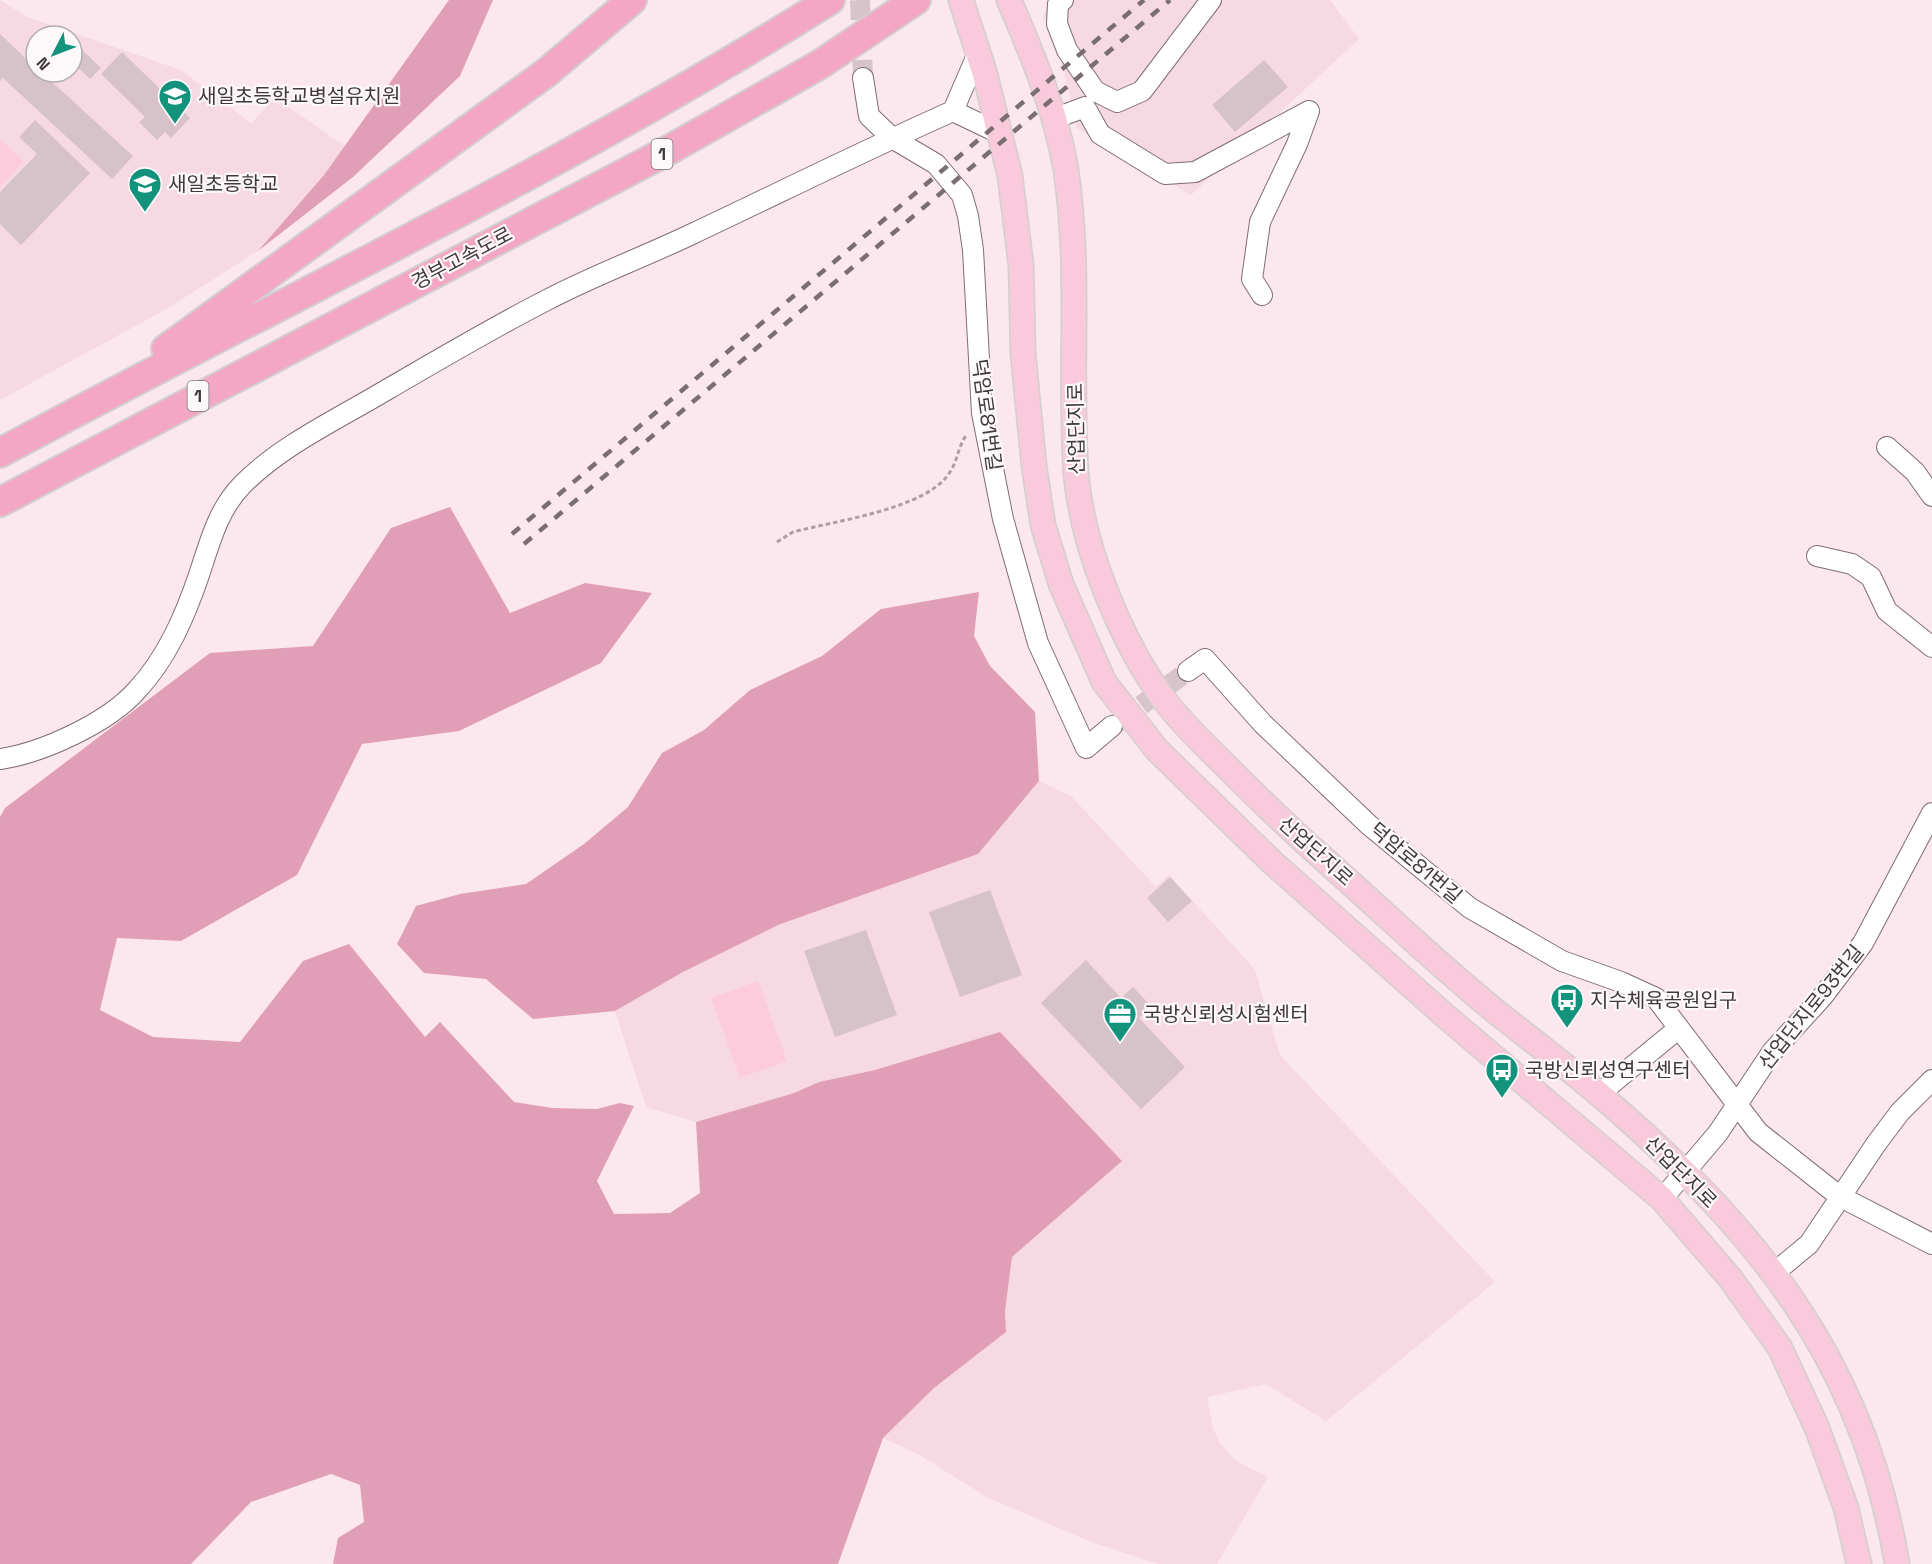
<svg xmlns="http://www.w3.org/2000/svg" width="1932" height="1564" viewBox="0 0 1932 1564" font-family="'Space Grotesk','Noto Sans KR',sans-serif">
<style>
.built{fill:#f6d9e3;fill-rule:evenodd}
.green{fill:#fcccdd}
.forest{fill:#e19fb7}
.building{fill:#d7c2c9}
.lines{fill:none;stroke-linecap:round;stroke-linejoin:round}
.minor-tunnel{stroke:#d6c4ca;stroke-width:20;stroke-dasharray:20 10;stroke-linecap:butt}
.minor-casing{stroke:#7f6d73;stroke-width:22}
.major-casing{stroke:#d1cfd0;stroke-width:27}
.highway-casing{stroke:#d1cfd0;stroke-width:32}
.path{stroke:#ae9ea3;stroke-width:3;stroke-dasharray:4.5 3;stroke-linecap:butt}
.minor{stroke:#fff;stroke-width:20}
.major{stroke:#f8cadc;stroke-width:24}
.highway{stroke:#f4a7c4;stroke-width:28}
.rail{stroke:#7a6e71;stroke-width:4.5;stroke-dasharray:10 10;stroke-linecap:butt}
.labels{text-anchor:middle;stroke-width:4.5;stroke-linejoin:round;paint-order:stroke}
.shield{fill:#fdf9fb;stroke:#797274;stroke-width:1.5}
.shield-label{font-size:18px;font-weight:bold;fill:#40383a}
.poi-label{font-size:20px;fill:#40383a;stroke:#fdf9fb;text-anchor:start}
.street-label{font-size:20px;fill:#40383a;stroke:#fdf9fb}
</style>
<rect width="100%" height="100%" fill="#fce7ee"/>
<!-- built -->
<path class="built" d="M0,0L27,17L181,70L251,123L275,98L345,146L324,175L258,251L168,308L0,400ZM36,36H72V72H36Z
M1050,0H1330L1359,39L1191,195L1077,128L1061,59L1043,16Z
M1039,781L1072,797L1156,887L1169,875L1231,943L1255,970L1280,1055L1495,1282L1326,1421L1266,1384L1207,1397L1213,1429L1220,1443L1236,1461L1268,1477L1217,1564H1158L1086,1540L985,1496L918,1454L883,1438L934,1388L1006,1332L1005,1311L1012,1257L1122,1161L1000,1032L875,1070L819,1082L794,1093L696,1122L646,1107L615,1011L683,972L778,925L978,854Z"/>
<!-- green -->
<path class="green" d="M0,139L24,161L0,187Z
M758,981L787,1061L740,1078L711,998Z"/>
<!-- forest -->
<path class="forest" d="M449,0H493L460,76L353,177L258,251L324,175Z
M450,507L510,613L585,583L652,593L601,663L459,731L362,744L297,875L181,941L117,938L100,1010L153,1037L240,1042L303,961L349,944L425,1037L440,1022L514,1102L552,1108L597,1109L620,1103L634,1106L597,1181L614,1214L670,1213L700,1193L696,1122L794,1093L819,1082L875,1070L1000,1032L1122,1161L1012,1257L1005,1311L1006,1332L934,1388L883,1438L838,1564H333L338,1538L364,1522L360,1485L331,1474L251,1502L191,1564H0V817L5,808L210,653L313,646L391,528Z
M979,592L974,636L990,666L1035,712L1039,781L978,854L778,925L683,972L615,1011L533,1019L486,979L424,973L397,944L416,906L460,894L526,884L584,844L628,807L662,753L704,730L750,690L822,656L881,609Z"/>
<!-- building -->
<path class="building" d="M0,34L36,68V72H41L133,156L112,179L3,78L0,81Z
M72,40L101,68L90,79L72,62Z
M122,52L190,118L171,138L165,132L157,140L139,122L145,117L101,74Z
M1264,60L1288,87L1235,132L1212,105Z
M35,120L90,173L21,245L0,224V192L37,154L19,137Z
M1170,877L1192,901L1168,922L1147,898Z
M990,890L1022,975L960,997L929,912Z
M866,930L897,1015L835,1037L804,951Z
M1086,960L1121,998L1133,987L1151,1006L1139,1018L1185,1067L1141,1109L1041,1003Z"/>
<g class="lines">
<!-- minor-tunnel -->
<path class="minor-tunnel" d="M860,0L863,78
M1117,723L1188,671"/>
<!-- minor casing -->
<g class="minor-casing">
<path id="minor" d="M1063,0L1058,4L1057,24L1067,50L1095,91L1117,102L1142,91L1211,0
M863,78L869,116L892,138L936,164L962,195L968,216L973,250L982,413L1003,519L1038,643L1086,748L1112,726
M953,111L999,133
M1056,118L1085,107L1100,134L1165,174L1195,172L1309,111L1297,144L1260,222L1252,279L1262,295
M1887,447L1915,472L1932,496
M1817,556L1852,564L1871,577L1887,611L1932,647
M1188,671L1205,659L1263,724L1369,825L1470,908L1562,961L1621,982L1656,998L1758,1132L1839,1196L1932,1244
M0,759C42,753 108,723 137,690C167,658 185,616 199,575C210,542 218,509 243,484C283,444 340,418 388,389C440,359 492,328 545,301C592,276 644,257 692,234C779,193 865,150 953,111L978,53
M1599,1094L1679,1028
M1662,1199L1718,1133L1772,1052L1823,996L1863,943L1932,813
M1774,1273L1809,1244L1876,1144L1900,1112L1932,1080"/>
</g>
<!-- major casing -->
<g class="major-casing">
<path id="major" d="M961,0L985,74L1010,176L1021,265L1023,353L1034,466L1043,525L1061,584L1104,682L1157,750L1272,862L1451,1021L1662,1199L1730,1278L1780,1348L1817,1428L1846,1508L1859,1564
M1009,0C1033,56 1056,111 1066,170C1081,271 1069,373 1076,473C1082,547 1121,642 1165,701C1184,726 1207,747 1230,770C1261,801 1293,832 1326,861C1380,909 1433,960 1489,1006C1526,1036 1564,1064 1600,1095C1754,1227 1864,1359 1897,1564"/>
</g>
<!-- highway casing -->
<g class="highway-casing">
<path id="highway" d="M166,349L546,73L632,0
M0,453C277,303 563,169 830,0
M0,502L667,151L819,65L916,0"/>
</g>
<!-- path -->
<path class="path" d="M777,542L793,532C834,521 928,509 950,472C958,460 958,446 967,434"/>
<!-- minor -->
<use href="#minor" class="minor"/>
<!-- major -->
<use href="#major" class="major"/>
<!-- highway -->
<use href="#highway" class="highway"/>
<!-- rail -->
<path class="rail" d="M512,534L1144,0
M524,544L1170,0"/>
</g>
<!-- icons -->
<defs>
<g id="school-pin" transform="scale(1.725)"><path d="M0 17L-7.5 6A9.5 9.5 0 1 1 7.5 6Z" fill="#13937c" stroke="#fdf9fb"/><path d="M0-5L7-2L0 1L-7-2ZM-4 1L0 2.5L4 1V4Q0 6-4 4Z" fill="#fff"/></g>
<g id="bus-pin" transform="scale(1.725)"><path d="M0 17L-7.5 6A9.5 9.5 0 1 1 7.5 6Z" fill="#13937c" stroke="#fdf9fb"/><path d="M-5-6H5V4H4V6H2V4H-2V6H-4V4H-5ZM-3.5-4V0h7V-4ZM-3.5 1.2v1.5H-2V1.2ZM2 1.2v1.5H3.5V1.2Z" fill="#fff"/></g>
<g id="office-pin" transform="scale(1.725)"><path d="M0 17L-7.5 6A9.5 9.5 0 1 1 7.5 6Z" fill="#13937c" stroke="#fdf9fb"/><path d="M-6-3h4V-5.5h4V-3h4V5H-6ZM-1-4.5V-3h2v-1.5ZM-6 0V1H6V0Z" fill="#fff"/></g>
</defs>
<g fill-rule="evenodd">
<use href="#school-pin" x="175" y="96"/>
<use href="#school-pin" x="145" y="184"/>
<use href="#bus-pin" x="1567" y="1000"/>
<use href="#office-pin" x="1120" y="1014"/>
<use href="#bus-pin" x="1502" y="1070"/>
</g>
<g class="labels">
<!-- shield labels -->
<g class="shield">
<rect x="651.5" y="139" width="21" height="30" rx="4.5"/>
<rect x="187.5" y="381" width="21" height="30" rx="4.5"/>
</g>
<g class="shield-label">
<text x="662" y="160">1</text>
<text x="198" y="402">1</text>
</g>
<!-- poi labels -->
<g class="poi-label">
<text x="198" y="103">새일초등학교병설유치원</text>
<text x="168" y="191">새일초등학교</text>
<text x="1590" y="1007">지수체육공원입구</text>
<text x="1143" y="1021">국방신뢰성시험센터</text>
<text x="1525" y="1077">국방신뢰성연구센터</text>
</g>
<!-- street labels -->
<g class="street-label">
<text transform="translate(462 258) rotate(-28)" y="7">경부고속도로</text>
<text transform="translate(987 415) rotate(82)" y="7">덕암로81번길</text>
<text transform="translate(1076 429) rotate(-91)" y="7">산업단지로</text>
<text transform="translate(1316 851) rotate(42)" y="7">산업단지로</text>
<text transform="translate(1416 863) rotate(40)" y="7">덕암로81번길</text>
<text transform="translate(1811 1007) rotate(-51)" y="7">산업단지로93번길</text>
<text transform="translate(1681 1172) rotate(45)" y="7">산업단지로</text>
</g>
</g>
<!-- north arrow -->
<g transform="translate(54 54) rotate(228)"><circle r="28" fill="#fdf9fb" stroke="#b1acae" stroke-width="1.5"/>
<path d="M0-4.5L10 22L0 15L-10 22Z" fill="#13937c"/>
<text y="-9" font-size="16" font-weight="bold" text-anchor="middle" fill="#40383a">N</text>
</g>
</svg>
